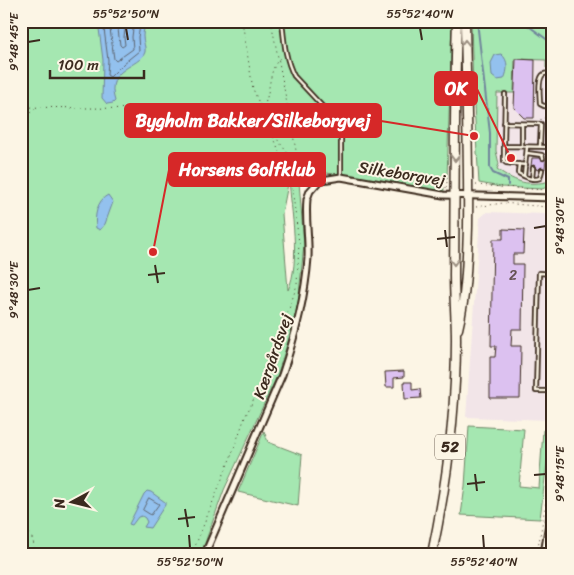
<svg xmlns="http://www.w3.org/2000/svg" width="574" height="575" viewBox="0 0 574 575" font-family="Sriracha,sans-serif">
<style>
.built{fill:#f2e5e8}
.green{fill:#a5e7b1;stroke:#708868;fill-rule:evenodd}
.water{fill:#93c1ee;stroke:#70859b}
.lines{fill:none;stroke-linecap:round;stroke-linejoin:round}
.shore{stroke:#5e6671;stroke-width:1}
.stream{stroke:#70859b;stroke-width:2}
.building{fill:#dcc1f0;stroke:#3b2a1e}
.lane-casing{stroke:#3b2a1e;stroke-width:6}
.street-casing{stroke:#3b2a1e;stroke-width:9}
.primary-casing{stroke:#3b2a1e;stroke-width:11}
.path{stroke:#3b2a1e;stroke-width:1;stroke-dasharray:1 4;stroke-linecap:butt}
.lane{stroke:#fcf5e5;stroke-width:2.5}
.street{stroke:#fcf5e5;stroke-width:5}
.primary{stroke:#fcf5e5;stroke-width:8}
.oneway{stroke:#9c9082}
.ticks{fill:none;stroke:#3b2a1e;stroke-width:2}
.labels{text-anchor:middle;stroke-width:4;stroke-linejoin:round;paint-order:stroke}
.number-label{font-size:14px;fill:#635052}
.shield{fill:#fcf5e5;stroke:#75675a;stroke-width:1}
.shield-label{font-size:15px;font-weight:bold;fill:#3b2a1e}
.street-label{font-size:16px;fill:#3b2a1e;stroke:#fcf5e5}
.leader{fill:none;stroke:#d62828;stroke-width:2}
.callout-dot{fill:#d62828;stroke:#fcf5e5;stroke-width:2}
.callout{fill:#d62828;stroke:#d62828;stroke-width:2}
.callout-label{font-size:18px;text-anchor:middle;font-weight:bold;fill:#fff}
.neatline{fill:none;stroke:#3b2a1e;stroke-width:2}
.ticks-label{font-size:12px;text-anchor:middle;fill:#3b2a1e}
</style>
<rect width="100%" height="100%" fill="#fcf5e5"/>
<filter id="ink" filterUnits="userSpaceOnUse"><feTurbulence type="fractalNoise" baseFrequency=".02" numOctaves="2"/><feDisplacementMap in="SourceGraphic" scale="10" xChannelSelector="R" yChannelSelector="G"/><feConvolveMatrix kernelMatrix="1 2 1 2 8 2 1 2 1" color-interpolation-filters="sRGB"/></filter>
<g filter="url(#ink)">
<!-- built -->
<path class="built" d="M515,59H552L550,151L547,177L546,181L535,184L513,180L497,169L499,164L496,151L497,93Z
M487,212L545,214L551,229L550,420L466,417L480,218Z"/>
<!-- green -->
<path class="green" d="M21,21H452L447,179L443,180L444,191L441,192L291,167V169H298L304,245L298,304L291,332L277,376L224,490L201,554H21ZM289,179C291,210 301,262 288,290L282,214Z
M471,21H553V68H546V60L515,59L514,93H497L496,151L499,164L497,169C514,181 525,186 546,182L548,180L551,150H553C553,164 558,184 542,189L501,187L479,183L473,90Z
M469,426L524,429L519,486L539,488L543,430H551L540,519L461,515L465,486Z
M264,431L268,442L302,455L298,506L238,492Z"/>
<!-- water -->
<path class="water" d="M98,21H146C145,26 143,31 143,36C143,42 146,47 145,52C140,68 104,67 115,101L113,103L107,104L102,98L103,60Z
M501,54C509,60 508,71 504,79L497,80L492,76L491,63L495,55Z
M108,195L113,202L105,224L100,230L96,228C94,217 97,200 108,195Z
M147,491L151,492L165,502V505L150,528L144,527L147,522L145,518L142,516L138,517L132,525L129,524L144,494Z"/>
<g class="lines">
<!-- shore -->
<path class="shore" d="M103,21L108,60L107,75L110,77L124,63L139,51L138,37L141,21
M109,21L114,59L116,61L133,49L132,37L134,21
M117,21L120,45L122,47L125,45L124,37L126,21
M149,498L159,504L151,515L143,510Z"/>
<!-- stream -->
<path class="stream" d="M477,21L490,133V168L493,173L508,180V185
M522,21L553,44
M21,397L25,394"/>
</g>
<!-- building -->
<path class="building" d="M516,59L535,60L534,118H524L514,108Z
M532,158H540L543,161L546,159L545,169L542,167L537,170L534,165L531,166Z
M503,229L524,230L523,254H513V264H523L522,329H512L511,346H521L520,398H490V357H495L496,346H491L493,239H503Z
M404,371V377L394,378V387H386L385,372Z
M404,382H412V390L420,389L421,398L405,399Z"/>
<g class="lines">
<!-- lane casing -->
<g class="lane-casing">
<path id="lane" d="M282,21C284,40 285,59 294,76L336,121L341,133V176
M553,74C551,74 546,73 544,74C537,78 540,97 540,104L544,106L553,107
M505,94L504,146L553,147
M504,123L541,124L540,146
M504,146V161L506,163L526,165
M522,146V124
M527,153L542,155L543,158
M519,164L518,173C525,177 532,181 540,178L542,170
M524,176L527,147
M532,179L533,168
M553,274L539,273L536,391H553"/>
</g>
<!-- street casing -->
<g class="street-casing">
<path id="street" d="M205,554L282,375C295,337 305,299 308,258C309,238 305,219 307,199L310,191L318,182L322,180L341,177L443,195L553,198
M544,554L553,498"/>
</g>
<!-- primary casing -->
<g class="primary-casing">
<path id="primary" d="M458,329C466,296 467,261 468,227C469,159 466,90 465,21
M432,554C447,483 456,412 456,340C456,318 454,297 454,275C455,191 454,106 457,21"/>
</g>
<!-- path -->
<path class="path" d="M271,21L299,166
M21,107L223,110L248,121L274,135L295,163L315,179
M249,120C253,117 261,111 264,106C271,91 268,69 281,57
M541,120V118H553
M21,136L29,114L35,108
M476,185L544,190L553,184
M446,188L447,182
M476,207L503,203L547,207L553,213
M21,521C28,530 37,542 33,554
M192,554L232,454L245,417L252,403L284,324L297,285L299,243L292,187L276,143L253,89L242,21
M537,554L548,490L553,437"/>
<!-- lane -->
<use href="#lane" class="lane"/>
<!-- street -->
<use href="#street" class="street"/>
<!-- primary -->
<use href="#primary" class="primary"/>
</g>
<!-- one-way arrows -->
<defs><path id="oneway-chevron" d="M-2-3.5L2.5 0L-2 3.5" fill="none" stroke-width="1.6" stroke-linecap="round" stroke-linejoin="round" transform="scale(1.25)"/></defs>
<g class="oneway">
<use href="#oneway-chevron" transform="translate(465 43) rotate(-91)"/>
<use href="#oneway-chevron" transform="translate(455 158) rotate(91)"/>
<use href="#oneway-chevron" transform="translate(454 262) rotate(90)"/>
</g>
</g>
<!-- ticks -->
<path class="ticks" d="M126,28L128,40M420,28L422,40M28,42L40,40M534,228L546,226M445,230L447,247M437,239L455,237M155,265L158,283M148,275L165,273M28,290L40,288M475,474L477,491M534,475L546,474M467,484L485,482M185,509L188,527M178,519L195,517M189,535L190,548M483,535L484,548"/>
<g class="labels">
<!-- number labels -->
<g class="number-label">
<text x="513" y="280">2</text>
</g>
<!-- shield labels -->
<rect class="shield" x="435" y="434.5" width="30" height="25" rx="4"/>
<g class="shield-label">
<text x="450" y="452">52</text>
</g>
<!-- street labels -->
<g class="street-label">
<text transform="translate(402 173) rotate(9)" y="6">Silkeborgvej</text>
<text transform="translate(272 356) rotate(-71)" y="6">Kærgårdsvej</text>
</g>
</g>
<!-- callouts -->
<path class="leader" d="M511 158L477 89M474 136L381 121M153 252L169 170"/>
<g class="callout-dot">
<circle cx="511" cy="158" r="5"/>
<circle cx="474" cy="136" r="5"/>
<circle cx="153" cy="252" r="5"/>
</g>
<g class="callout">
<rect x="435" y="72" width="42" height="33" rx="5"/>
<rect x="125" y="104" width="256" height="33" rx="5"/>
<rect x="169" y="153" width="156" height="33" rx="5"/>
</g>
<g class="callout-label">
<text x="456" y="95">OK</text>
<text x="253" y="127">Bygholm Bakker/Silkeborgvej</text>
<text x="247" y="176">Horsens Golfklub</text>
</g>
<!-- margin -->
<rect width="574" height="575" fill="none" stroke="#fcf5e5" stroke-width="55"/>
<!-- north arrow -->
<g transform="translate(72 502) rotate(263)" stroke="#fcf5e5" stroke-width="4" paint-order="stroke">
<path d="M0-4L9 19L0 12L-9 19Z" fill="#3b2a1e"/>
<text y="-8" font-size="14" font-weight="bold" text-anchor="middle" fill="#3b2a1e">N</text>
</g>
<!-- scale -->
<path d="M50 70v8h94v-8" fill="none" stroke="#3b2a1e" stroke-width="2.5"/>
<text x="58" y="70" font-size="15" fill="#3b2a1e" stroke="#fcf5e5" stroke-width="4" paint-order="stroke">100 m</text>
<rect x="28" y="28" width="518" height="520" class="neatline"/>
<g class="ticks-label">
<text x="126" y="18">55°52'50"N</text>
<text x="420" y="18">55°52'40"N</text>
<text transform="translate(14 42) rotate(-90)" y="4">9°48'45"E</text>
<text transform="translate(560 226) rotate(-90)" y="4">9°48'30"E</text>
<text transform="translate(14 290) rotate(-90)" y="4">9°48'30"E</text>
<text transform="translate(560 474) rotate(-90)" y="4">9°48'15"E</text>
<text x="190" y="566">55°52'50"N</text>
<text x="484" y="566">55°52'40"N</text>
</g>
</svg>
